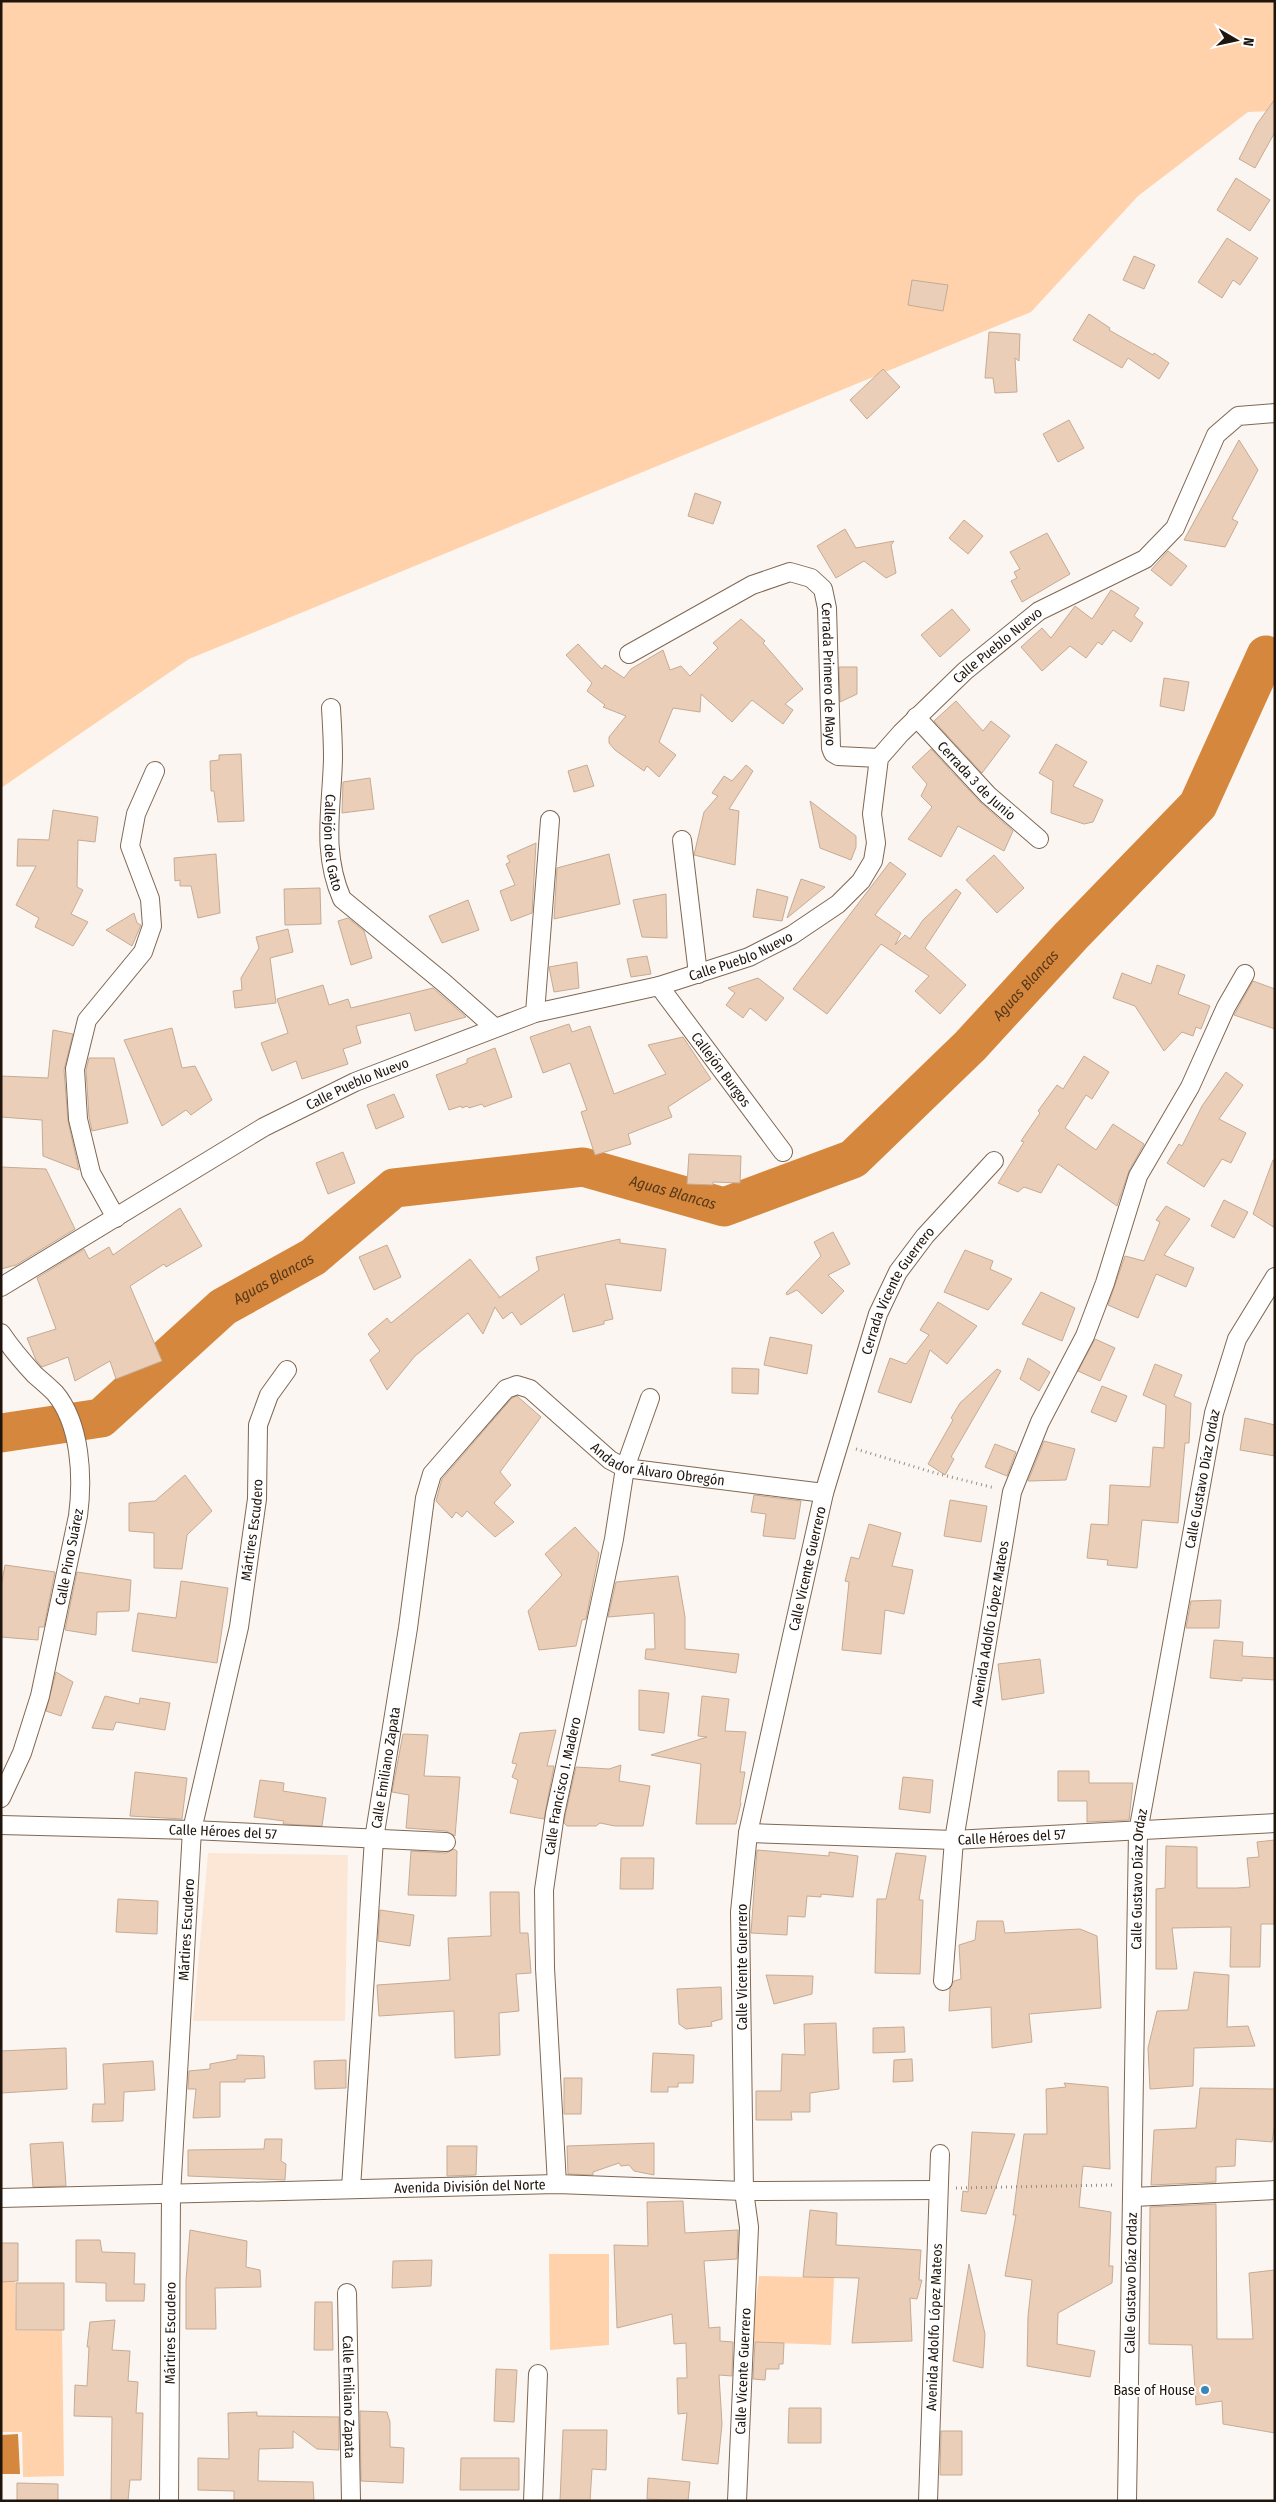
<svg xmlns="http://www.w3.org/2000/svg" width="1276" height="2502" viewBox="0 0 1276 2502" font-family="'Fira Sans Condensed',sans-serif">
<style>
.built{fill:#fce7d6}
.green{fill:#ffd2ac}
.water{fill:#d4873d}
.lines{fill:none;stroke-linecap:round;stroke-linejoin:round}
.river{stroke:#d4873d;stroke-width:39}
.building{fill:#eaceb7;stroke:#c6ab94}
.minor-casing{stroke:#806752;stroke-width:20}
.path{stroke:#968f88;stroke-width:3;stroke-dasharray:1 4;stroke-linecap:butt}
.minor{stroke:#fff;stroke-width:18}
.poi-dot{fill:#3b86b9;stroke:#fff;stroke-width:2}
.labels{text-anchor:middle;stroke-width:4;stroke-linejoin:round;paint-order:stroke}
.street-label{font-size:14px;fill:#1f150c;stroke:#fff}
.poi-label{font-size:14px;fill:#1f150c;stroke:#fff;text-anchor:end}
.water-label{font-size:15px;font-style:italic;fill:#573718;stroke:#fff}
</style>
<rect width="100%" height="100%" fill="#fbf6f1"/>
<!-- built -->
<path class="built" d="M208,1853L348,1855L345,2021H193Z"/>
<!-- green -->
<path class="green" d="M1,1H1275V111L1248,112L1138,196L1031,312L189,659L1,788Z
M549,2254H609V2345L550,2350Z
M759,2276L834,2278L831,2345L751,2342Z
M15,2281L16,2331L62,2330L64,2476L23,2477L22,2432H1V2282Z"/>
<!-- water -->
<path class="water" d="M18,2434L20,2474H1V2435Z"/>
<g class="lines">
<!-- river -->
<path class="river" id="s1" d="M1,1433L101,1418L223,1307L313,1257L394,1188L583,1167L724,1207L853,1159L970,1046L1071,936L1198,805L1266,655"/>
</g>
<!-- building -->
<path class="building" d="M1275,99V132L1255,168L1239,159L1257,124Z
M1236,178L1270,200L1250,231L1217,210Z
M1227,238L1258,258L1240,285L1233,280L1222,298L1198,282Z
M1134,256L1155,265L1144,289L1123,280Z
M912,280L948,285L943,311L908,305Z
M1089,314L1110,328L1109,330L1153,355L1154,353L1169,363L1159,379L1128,358L1122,368L1073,340Z
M989,332L1020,334L1019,361L1015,358L1017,392L995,393L993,378H985Z
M883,369L900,387L867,419L850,400Z
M1069,420L1084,448L1058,462L1043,434Z
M1239,440L1258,470L1232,519L1238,522L1225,547L1184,540Z
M695,493L721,502L713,524L688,516Z
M964,520L983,536L968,554L949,538Z
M845,529L856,548L894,541L891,545L896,573L886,578L864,561L836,578L817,546Z
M1047,533L1070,574L1022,602L1011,581L1017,578L1014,572L1020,569L1010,552Z
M1168,551L1187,566L1171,586L1151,570Z
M1111,590L1139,608L1134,616L1143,623L1131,642L1113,630L1102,645L1098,642L1086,658L1070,646L1042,671L1021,647L1042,628L1051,638L1075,606L1092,619Z
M952,609L970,630L940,657L921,635Z
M741,619L765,641L763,643L803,689L785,704L793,710L783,724L752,700L732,722L701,694L700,712L673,708L659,742L676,755L659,777L647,766L644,771L615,750L609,743V737L626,716L603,707L605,705L587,691L592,683L566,655L578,644L602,669L605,665L624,678L631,669L663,650L670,670L681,666L690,676L718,648L713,643Z
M839,667H857V694L840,702Z
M1164,678L1189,682L1184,711L1160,706Z
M956,701L983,731L991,721L1010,736L982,773L934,721Z
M1056,744L1087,762L1073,786L1103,800L1093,822L1084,824L1051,813L1053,781L1039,773Z
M931,749L980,802L1013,831L1004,851L958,826L941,857L908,839L932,807L921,796L927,784L912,767Z
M241,754L244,821L218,822L214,791H211L210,761L219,760V755Z
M587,765L594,786L574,792L568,771Z
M746,765L753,771L729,809L739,811L735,865L694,855L704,812L718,796L712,793L724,776L732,781Z
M370,778L374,809L342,813L343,782Z
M810,801L856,836V847L851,860L820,848Z
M53,810L98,817L95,842L78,840L77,887L83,890L71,914L88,922L73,946L35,927L39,918L16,905L36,866H17L18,839L49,840Z
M536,843L532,913L511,921L500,891L515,885L506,864L510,862L507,856Z
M216,854L220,913L198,918L191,886H180V880L175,881L174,858Z
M609,854L620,904L554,919L557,868Z
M994,855L1024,888L997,913L966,880Z
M890,862L906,874L875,915L901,933L895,945L905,935L910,939L923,920L956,889L961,893L925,948L966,985L940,1014L915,991L929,976L881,944L827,1014L793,989Z
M801,879L825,887L787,918Z
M320,888L321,924L285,925L284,889Z
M757,889L788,897L782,921L753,917Z
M666,894L667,938L642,937L633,900Z
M468,900L479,930L442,943L429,916Z
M134,913L137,923L141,925L132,946L106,930Z
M348,918L364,931L372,958L351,965L338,921Z
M288,929L293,952L270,958L276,1003L235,1008L233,991L242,990L241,978L259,948L256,937Z
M647,956L651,974L631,977L627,959Z
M577,962L579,988L554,992L549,967Z
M1157,965L1185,975L1178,994L1210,1006L1201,1029L1196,1027L1193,1036L1182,1032L1164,1051L1135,1006L1113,998L1122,973L1151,984Z
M758,978L784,998L766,1021L750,1008L743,1018L726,1005L735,993L728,988Z
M1253,981L1275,989V1029L1234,1015Z
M323,985L329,1005L348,999L351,1008L433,988L466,1017L415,1031L410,1013L356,1026L361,1043L343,1049L348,1064L302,1079L296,1061L272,1071L261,1043L288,1033L277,999Z
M569,1024L572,1032L590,1026L614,1094L666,1074L648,1045L683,1037L711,1079L668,1107L672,1117L628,1134L631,1144L595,1155L581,1112L587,1110L570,1063L543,1073L530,1037Z
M172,1028L182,1068L195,1066L212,1100L191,1115L186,1110L162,1126L124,1040Z
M53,1030L73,1034L64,1070L68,1121L79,1170L43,1156L42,1120L1,1117V1076L48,1078Z
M495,1048L512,1097L484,1107L482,1104L469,1108L467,1106L462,1108L461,1106L449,1110L436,1075L467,1063V1059Z
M1084,1056L1109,1072L1092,1099L1086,1095L1065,1128L1096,1150L1113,1124L1144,1144L1129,1171L1117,1206L1058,1164L1041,1193L1024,1187L1018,1192L998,1183L1024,1142L1021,1141L1040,1113L1038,1111L1057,1085L1063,1089Z
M89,1058H114L128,1123L92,1131L89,1117L86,1070Z
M1226,1072L1243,1085L1219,1119L1246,1133L1231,1163L1222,1159L1204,1187L1167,1163L1179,1144L1182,1146L1202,1106Z
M394,1094L404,1117L376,1129L367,1105Z
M343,1152L355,1183L328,1194L316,1163Z
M689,1154L741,1156L740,1183L713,1182V1185L687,1184Z
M1273,1160H1275V1228L1253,1214Z
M1,1167L46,1169L75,1229L16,1265L1,1269Z
M1224,1200L1248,1212L1234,1238L1211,1226Z
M1166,1206L1190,1219L1164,1255L1194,1268L1186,1287L1156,1274L1138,1318L1108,1305L1125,1256L1144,1261L1160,1222L1156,1220Z
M180,1208L202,1246L166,1267L164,1264L130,1286L162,1361L116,1379L110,1361L75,1381L68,1357L42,1367L36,1360L27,1338L56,1329L37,1278L84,1249L89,1259L109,1247L113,1255Z
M833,1232L850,1264L828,1275L844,1291L822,1314L797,1290L787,1295L786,1293L821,1256L814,1242Z
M620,1239V1243L666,1249L661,1291L605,1284L613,1319L604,1321V1324L573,1332L564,1294L521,1325L512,1312L503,1319L495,1307L483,1334L468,1313L415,1356L387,1390L370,1360L380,1351L368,1334L387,1318L391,1323L470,1259L499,1296V1298L539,1270L536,1257Z
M387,1245L401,1277L374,1290L359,1257Z
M965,1250L993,1261L990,1269L1012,1279L988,1310L944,1292Z
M1041,1292L1075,1308L1062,1341L1022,1324Z
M938,1302L977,1326L947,1364L930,1350L911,1403L878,1392L890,1358L906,1364L929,1335L920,1330Z
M770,1337L812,1345L807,1374L764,1365Z
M1095,1339L1115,1348L1100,1381L1078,1371Z
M1028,1358L1050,1372L1039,1391L1020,1379Z
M1155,1364L1182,1375L1174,1396L1191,1403L1189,1443H1185L1178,1523L1142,1520L1137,1568L1107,1565L1108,1560L1087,1558L1091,1524L1108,1525L1110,1485L1150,1487L1153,1447L1164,1448L1166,1405L1143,1395Z
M732,1368L759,1369L758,1394L732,1393Z
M997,1369L1001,1371L951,1457L954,1459L945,1475L928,1464L953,1420L951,1418L960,1403Z
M1102,1386L1127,1396L1116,1422L1091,1412Z
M517,1396L541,1417L500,1472L511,1485L494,1503L514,1522L495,1537L467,1511L462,1517L456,1512L452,1518L436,1501L442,1479L512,1398Z
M1245,1418L1275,1425V1456L1240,1450Z
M1044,1441L1075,1449L1066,1480L1028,1481Z
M995,1444L1016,1452L1007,1476L985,1467Z
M185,1475L212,1511L187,1535L182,1569L154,1568V1533L129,1531V1503L155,1501Z
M754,1495L801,1501L795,1539L763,1536L766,1514L751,1512Z
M950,1500L987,1506L981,1542L944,1536Z
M869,1524L901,1533L892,1566L913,1570L904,1614L885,1610L881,1654L842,1650L849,1582L845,1581L851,1557L859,1559Z
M575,1527L599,1553L586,1619L582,1620L576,1646L539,1650L528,1611L562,1575L545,1554Z
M5,1565L55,1572L44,1627H39L38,1640L1,1637V1587Z
M77,1572L131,1580L129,1611L97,1612L96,1635L65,1630Z
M678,1576L685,1617V1649L739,1654L736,1673L645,1659L646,1649H655L654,1613L608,1617L616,1582Z
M181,1581L228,1588L217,1663L132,1651L138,1613L176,1618Z
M1221,1600L1219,1628H1186L1191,1601Z
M1214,1640L1243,1642L1242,1656L1275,1658V1680L1242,1678V1681L1210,1678Z
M1040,1659L1044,1693L1002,1700L998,1664Z
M56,1672L73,1682L61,1716L46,1711Z
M639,1690L669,1693L664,1733L639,1730Z
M105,1696L139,1704L140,1698L170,1703L165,1730L116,1722L113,1730L92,1728Z
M702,1696L729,1699L725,1731L746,1732L740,1772H745L740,1802L741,1803L736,1824H696L701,1764L651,1755L707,1737L698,1736Z
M556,1730L547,1766H554L544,1819L510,1813L518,1780L512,1777L517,1764L512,1763L520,1733Z
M403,1734L428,1735L424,1776L460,1777L455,1836L446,1831L406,1828L409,1795L392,1792Z
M621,1765L619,1781L650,1786L643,1826H615L600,1823L596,1826H567L564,1823L565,1816L576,1767L609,1769Z
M1058,1771H1089V1783H1133L1129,1820L1087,1822V1801H1058Z
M135,1772L187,1778L182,1819L130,1816Z
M903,1777L933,1780L930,1813L899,1809Z
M260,1780L284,1783L283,1791L326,1798L322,1826L283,1824L284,1821L254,1817Z
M1275,1840L1274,1924H1261L1260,1967H1230L1231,1927L1172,1928L1177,1969H1156V1889L1165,1888L1166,1846L1197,1847V1888H1237L1250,1887L1247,1858L1259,1857L1257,1842Z
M454,1849L457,1851L456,1896L408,1895L411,1851L446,1853Z
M757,1850L829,1856V1852L858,1856L853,1897L821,1894V1897L807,1896L805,1917L788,1916L787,1935L751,1933Z
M896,1853L926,1856L919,1900H923L920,1974L875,1973L877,1899H886Z
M621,1858H654L653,1889H620Z
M490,1892H519L520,1933H528L531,1973L516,1974L519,2011L499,2013L500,2055L455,2058L454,2011L379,2016L377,1985L450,1980L448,1938L491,1936Z
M118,1899L158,1901L157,1934L116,1932Z
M380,1910L414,1915L410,1946L378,1941Z
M977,1921H1003L1005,1933L1080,1929L1097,1936L1101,2008L1029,2014L1032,2042L992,2048L991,2007L949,2011L950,1988L954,1981L961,1979L959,1945L975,1940Z
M1194,1972L1229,1975L1227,2027L1248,2026L1255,2046L1194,2048L1193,2086L1150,2089L1148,2048L1157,2011L1188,2010Z
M766,1975L813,1976L812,1994L774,2004Z
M721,1987L722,2019L711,2022L712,2026L686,2029L679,2024L677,1989Z
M836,2023L839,2089L810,2093V2112H791L792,2120H756V2091H781L782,2054L805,2055L804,2024Z
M904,2027L905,2052L873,2053V2028Z
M66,2048L67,2089L1,2093V2051Z
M653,2053L694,2055L693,2083H678V2087H668V2092H651Z
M237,2055L264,2056L265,2078L245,2079V2082H220V2117L193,2118L196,2089H188L189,2071L210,2069V2064L237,2059Z
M912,2059L913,2081L893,2082L894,2060Z
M346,2060V2088L315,2089L314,2061Z
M153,2061L155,2090L124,2092L123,2121L92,2122L93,2104H105L103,2064Z
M564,2078H582L581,2114H564Z
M1064,2083L1108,2087L1110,2169L1083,2166L1079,2207L1111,2212L1109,2266H1113L1112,2283L1058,2313L1057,2344L1095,2351L1090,2377L1027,2366L1028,2316L1032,2280L1005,2276L1016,2215H1013L1024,2134H1047L1046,2089L1066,2087Z
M1200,2088L1275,2089V2123L1272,2142L1236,2139L1235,2166L1216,2167V2182L1151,2185L1154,2130L1196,2128Z
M972,2132L1015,2134L986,2214L961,2211L963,2191L968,2192Z
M265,2139H282L281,2161L286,2164L285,2180L188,2176V2150L264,2149Z
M63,2142L66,2186L33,2187L30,2144Z
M654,2143V2175L634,2171L629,2165L621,2166L619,2163L593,2172V2175L568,2174L567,2146Z
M447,2146H477L476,2175L447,2176Z
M683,2201L685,2233L738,2230L737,2259L704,2261L709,2328L720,2327V2341L733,2342L732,2376L719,2375L722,2424L718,2464L682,2460L687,2413L678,2414L677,2378H687L686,2343L674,2344L672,2314L617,2328L614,2245L648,2246L647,2202Z
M1216,2204L1217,2339H1253L1249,2273L1275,2270V2433L1223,2424L1222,2401L1196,2405L1192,2345L1149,2344L1150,2207Z
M810,2210L837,2213L836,2245L921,2250L919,2280H922L917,2299L910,2298L912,2341L852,2343L859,2278L803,2277Z
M190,2230L247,2241L246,2267L260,2270L261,2287L215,2288L216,2329H186V2280Z
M76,2240H100L102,2252L135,2253L134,2284H145L144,2301H106V2283L76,2282Z
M1,2243H18V2281L1,2282Z
M432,2260L431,2286L392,2288L393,2261Z
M969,2264L985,2334L983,2368L953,2361Z
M16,2283H64V2330H16Z
M315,2302H332L333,2350H314Z
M115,2320L112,2350L130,2351L128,2381L138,2382L136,2413H143L141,2480H130L128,2501H111L112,2417L74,2416L75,2385L87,2386L89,2347H87L90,2322Z
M755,2342L784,2343L783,2364H779V2369H766L765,2380L753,2379Z
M496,2369L517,2370L514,2422L494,2421Z
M789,2408H821V2443H788Z
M360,2411L387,2412L390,2422V2447L404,2448L403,2483L361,2481Z
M257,2412V2416L339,2417V2450L317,2449L293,2431V2448L259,2449L258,2481L313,2482L314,2501H234V2491L198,2490V2458L229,2459L228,2413Z
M563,2430H607L606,2470L592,2469L590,2501H560Z
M941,2431H962V2475H940Z
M461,2458H519V2490H460Z
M648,2478L690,2482L688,2501L647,2499Z
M17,2483L58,2484V2501H17Z"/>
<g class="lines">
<!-- minor casing -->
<g class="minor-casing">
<g id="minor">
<path id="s2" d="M629,654L752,585L790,572L811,578L823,589L827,608L831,748L833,753L838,756L879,758"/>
<path id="s3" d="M331,708C332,724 333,741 333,758C332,807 321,851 342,899L443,982L494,1027"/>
<path id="s4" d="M916,717L988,795L1039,839"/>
<path d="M682,840L698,974"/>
<path id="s5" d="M659,986L783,1152"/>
<path d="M535,1013L550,820"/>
<path d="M116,1218L91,1173L78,1119L75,1069L87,1020L143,952L152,926L150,899L130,846L136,814L155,771"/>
<path id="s6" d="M1,1287L264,1127L355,1082L535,1013L659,986L749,957L792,935L838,904L861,881L873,861L876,843L872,814L879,758L901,733L965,671L1039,611L1145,559L1175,528L1216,435L1238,416L1275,413"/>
<path d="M1,1333C11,1348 23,1362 35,1375C42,1381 49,1387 55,1393C81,1424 83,1478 78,1516L40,1696L22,1753L1,1798"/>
<path id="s7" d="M1,1825L192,1830L446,1842"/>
<path id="s8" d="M748,1833L954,1840L1275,1823"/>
<path id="s9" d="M943,1981L954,1840L1012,1492L1040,1422L1085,1336L1105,1283L1138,1176L1190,1087L1226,1007L1245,974"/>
<path id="s10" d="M557,2184L545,1968L544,1890L555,1814L614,1539L625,1468L650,1398"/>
<path id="s11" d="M351,2188L374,1839L408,1628L425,1498L432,1474L506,1389L517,1385L530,1389L610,1460L625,1468L824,1493"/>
<path d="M1133,2197L1275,2190"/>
<path id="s12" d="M1,2198L557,2184L744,2191L937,2190"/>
<path id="s13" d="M347,2293L351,2501"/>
<path id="s14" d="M169,2501L171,2195L192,1830L239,1627L257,1499L258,1425L269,1395L287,1370"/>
<path d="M533,2501L538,2374"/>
<path id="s15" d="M737,2501L749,2227L744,2191L740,1912L748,1833L824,1493L878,1314L898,1272L925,1236L994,1161"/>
<path id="s16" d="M928,2501L940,2154"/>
<path id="s17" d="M1127,2501L1138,1832L1214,1413L1237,1339L1275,1277"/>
</g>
</g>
<!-- path -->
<path class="path" d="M856,1449L935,1473L995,1488
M956,2188L1112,2185"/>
<!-- minor -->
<use href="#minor" class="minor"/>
</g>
<!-- markers -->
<circle class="poi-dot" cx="1205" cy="2390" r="5"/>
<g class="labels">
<!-- street labels -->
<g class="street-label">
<text dy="5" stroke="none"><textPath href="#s6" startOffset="1251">Calle Pueblo Nuevo</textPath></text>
<text dy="5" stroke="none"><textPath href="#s2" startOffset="305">Cerrada Primero de Mayo</textPath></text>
<text dy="5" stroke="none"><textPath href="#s4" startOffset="88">Cerrada 3 de Junio</textPath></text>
<text dy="5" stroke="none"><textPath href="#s3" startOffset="135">Callejón del Gato</textPath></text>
<text dy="5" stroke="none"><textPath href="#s6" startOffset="816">Calle Pueblo Nuevo</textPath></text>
<text dy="5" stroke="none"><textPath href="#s5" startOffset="104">Callejón Burgos</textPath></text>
<text dy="5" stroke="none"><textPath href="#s6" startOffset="411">Calle Pueblo Nuevo</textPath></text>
<text dy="5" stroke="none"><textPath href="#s15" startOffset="1234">Cerrada Vicente Guerrero</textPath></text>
<text dy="5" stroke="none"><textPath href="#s11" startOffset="1012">Andador Álvaro Obregón</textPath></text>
<text dy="5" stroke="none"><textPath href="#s17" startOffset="1028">Calle Gustavo Díaz Ordaz</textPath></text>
<text dy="5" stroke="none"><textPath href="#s14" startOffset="978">Mártires Escudero</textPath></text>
<text transform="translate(69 1557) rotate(-79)" y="5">Calle Pino Suárez</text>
<text dy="5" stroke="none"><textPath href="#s15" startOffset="940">Calle Vicente Guerrero</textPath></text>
<text dy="5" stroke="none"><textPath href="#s9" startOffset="361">Avenida Adolfo López Mateos</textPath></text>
<text dy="5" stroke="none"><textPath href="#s11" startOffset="422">Calle Emiliano Zapata</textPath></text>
<text dy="5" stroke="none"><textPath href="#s10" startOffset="400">Calle Francisco I. Madero</textPath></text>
<text dy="5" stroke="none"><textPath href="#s7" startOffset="222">Calle Héroes del 57</textPath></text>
<text dy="5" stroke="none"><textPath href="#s8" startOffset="264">Calle Héroes del 57</textPath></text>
<text dy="5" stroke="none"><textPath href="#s17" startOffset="622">Calle Gustavo Díaz Ordaz</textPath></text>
<text dy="5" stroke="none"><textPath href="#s14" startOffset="572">Mártires Escudero</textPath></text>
<text transform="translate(742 1967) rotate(-90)" y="5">Calle Vicente Guerrero</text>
<text dy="5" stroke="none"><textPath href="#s12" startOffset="469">Avenida División del Norte</textPath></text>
<text dy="5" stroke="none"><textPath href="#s17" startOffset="218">Calle Gustavo Díaz Ordaz</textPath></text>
<text dy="5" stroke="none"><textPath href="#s16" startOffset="174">Avenida Adolfo López Mateos</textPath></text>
<text dy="5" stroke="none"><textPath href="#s14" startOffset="168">Mártires Escudero</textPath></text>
<text dy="5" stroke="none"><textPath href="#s15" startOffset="130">Calle Vicente Guerrero</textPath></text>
<text dy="5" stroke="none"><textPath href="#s13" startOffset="104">Calle Emiliano Zapata</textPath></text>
</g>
<!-- poi labels -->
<g class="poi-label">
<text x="1195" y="2395">Base of House</text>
</g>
<!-- water labels -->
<g class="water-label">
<text dy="5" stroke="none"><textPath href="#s1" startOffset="1195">Aguas Blancas</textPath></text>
<text dy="5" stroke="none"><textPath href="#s1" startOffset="759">Aguas Blancas</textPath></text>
<text dy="5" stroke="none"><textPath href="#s1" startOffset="324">Aguas Blancas</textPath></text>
</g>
</g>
<!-- border -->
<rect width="1276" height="2502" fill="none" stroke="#1f150c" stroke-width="5"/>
<!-- north arrow -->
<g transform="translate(1236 40) rotate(99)" stroke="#ffffff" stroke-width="4" paint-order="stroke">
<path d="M0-4L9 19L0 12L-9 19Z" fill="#1f150c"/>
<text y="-8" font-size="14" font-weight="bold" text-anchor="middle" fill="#1f150c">N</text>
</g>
</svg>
